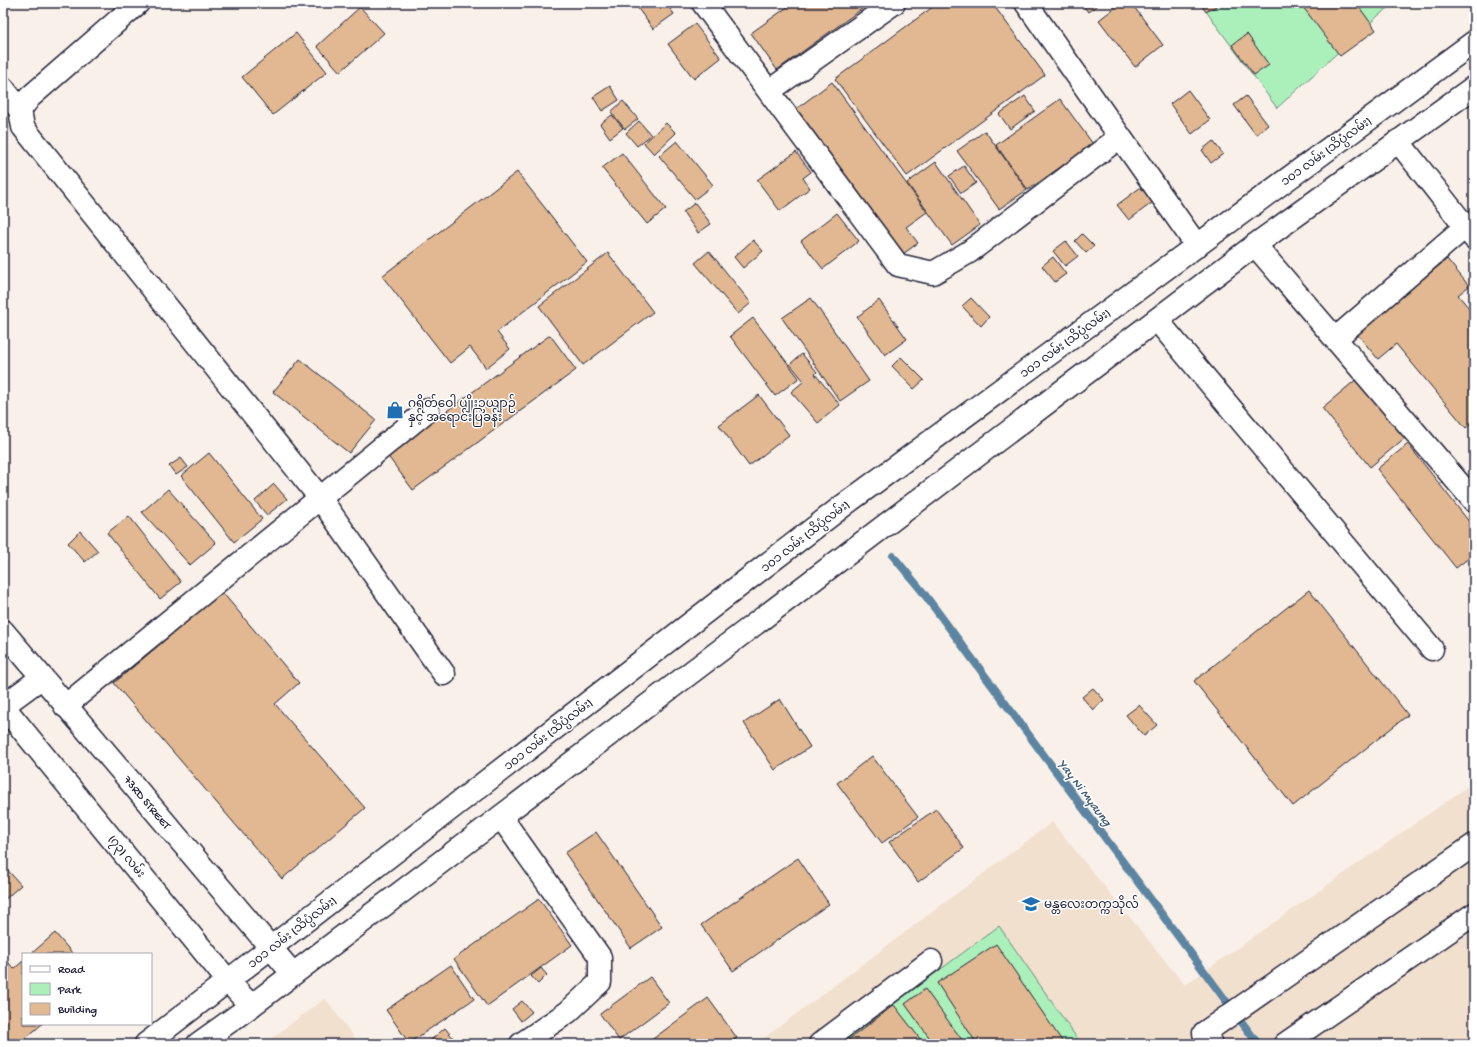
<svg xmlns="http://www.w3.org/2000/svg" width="1477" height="1047" viewBox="0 0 1477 1047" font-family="'Gochi Hand','Noto Sans Myanmar',sans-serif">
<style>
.built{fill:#f2e0cf}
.green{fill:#abf0bb;stroke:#66897b}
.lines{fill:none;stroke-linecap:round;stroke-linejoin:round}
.stream{stroke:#5d85a2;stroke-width:8}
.building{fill:#e1b891;stroke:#22223b}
.minor-casing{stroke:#22223b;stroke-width:25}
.major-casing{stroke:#22223b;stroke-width:25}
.minor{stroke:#fff;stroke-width:22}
.major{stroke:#fff;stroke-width:22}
.labels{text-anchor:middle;stroke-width:3;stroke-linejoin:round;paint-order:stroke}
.street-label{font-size:12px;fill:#22223b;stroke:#fff}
.poi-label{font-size:12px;fill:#22223b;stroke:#fff;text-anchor:start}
.water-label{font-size:13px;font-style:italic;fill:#455c77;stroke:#fff}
</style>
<rect width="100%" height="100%" fill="#f9f1e9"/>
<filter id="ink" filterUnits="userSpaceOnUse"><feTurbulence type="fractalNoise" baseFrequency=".025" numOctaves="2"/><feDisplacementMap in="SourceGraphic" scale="8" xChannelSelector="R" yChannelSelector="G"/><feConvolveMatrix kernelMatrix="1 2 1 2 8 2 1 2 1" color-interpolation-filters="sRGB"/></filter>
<g filter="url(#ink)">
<!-- built -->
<path class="built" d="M1474,782V1044H756L1052,822L1185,985Z
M325,998L359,1044H264Z"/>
<!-- green -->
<path class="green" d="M1200,3H1395L1379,15L1277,108Z
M999,926L1081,1044H840Z"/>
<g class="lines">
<!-- stream -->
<path class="stream" d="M893,556L922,591L1258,1044"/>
</g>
<!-- building -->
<path class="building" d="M634,3H666L674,14L653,29Z
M793,3H870L777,70L751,33Z
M938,3H992L1045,75L907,176L835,79Z
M1081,3H1100L1088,12Z
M1121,3H1131L1163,45L1135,67L1099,20Z
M1200,3H1216L1218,5L1206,12Z
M1300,3H1356L1376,30L1340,56Z
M360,7L384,33L340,72L317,46Z
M695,24L721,58L694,79L668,44Z
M296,33L327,72L273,115L242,77Z
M1247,34L1269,65L1254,75L1232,45Z
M832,82L927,212L906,227L918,243L903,254L796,109Z
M610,86L619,100L602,111L593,97Z
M1188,90L1210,120L1192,134L1170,104Z
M1025,96L1035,111L1010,129L999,114Z
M1246,96L1268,125L1256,135L1234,105Z
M1060,99L1093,144L1028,190L996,145Z
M623,101L638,119L625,129L611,112Z
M612,115L623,128L610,138L600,124Z
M639,121L651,135L637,146L626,133Z
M666,123L676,133L654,154L644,143Z
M985,131L1027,190L999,209L957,151Z
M677,141L713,185L695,199L659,156Z
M1213,141L1223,154L1211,163L1202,150Z
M796,152L811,172L803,178L810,188L780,211L757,180Z
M622,153L666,209L647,224L602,168Z
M936,162L980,225L952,245L907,183Z
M964,166L976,183L961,193L949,176Z
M517,172L587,262L497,332L510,349L486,368L470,347L450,363L382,276Z
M1145,184L1157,199L1129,220L1117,205Z
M695,203L711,224L698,233L683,212Z
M837,213L859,241L823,269L801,241Z
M1082,234L1094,246L1086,253L1075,241Z
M753,240L763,251L743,268L734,257Z
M1066,241L1078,256L1065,266L1053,251Z
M709,251L751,303L738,314L695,263Z
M608,253L653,312L583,365L539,306Z
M1053,257L1066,274L1055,282L1042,266Z
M1447,259L1469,286L1458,295L1474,314V421L1466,428L1396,344L1378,359L1357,334Z
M811,298L869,381L840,401L782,318Z
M971,298L989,317L981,326L962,306Z
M879,300L907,339L885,355L857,317Z
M753,318L799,378L775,396L730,336Z
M550,335L576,370L413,490L387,455Z
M802,354L817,372L815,374L840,405L818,423L791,392L804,381L790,364Z
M901,357L924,380L914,389L892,366Z
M300,359L376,420L349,453L273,392Z
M1358,378L1406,437L1370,467L1322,408Z
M759,395L789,435L749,466L719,425Z
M1408,444L1474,528V554L1456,568L1377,469Z
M209,453L262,519L234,542L181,476Z
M181,458L188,467L176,475L169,466Z
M274,484L287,499L267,515L255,501Z
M168,489L216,543L190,565L142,512Z
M129,516L181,582L160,599L107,533Z
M80,531L98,551L85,562L68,543Z
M1309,590L1408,715L1293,806L1194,681Z
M222,592L299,683L275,704L365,808L282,879L114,683Z
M1093,688L1104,700L1093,710L1082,697Z
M780,699L810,747L775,770L744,723Z
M1139,705L1157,725L1144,736L1126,715Z
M872,756L918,817L882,843L837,783Z
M936,809L964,848L918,882L889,842Z
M596,832L662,927L631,948L565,853Z
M798,858L829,904L733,971L701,925Z
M3,865L21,885L3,901Z
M539,899L572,945L487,1006L454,959Z
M55,933L73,954H31Z
M996,944L1064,1044H977L937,983Z
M3,956L14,969L23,961V1024H42L19,1044H3Z
M451,965L474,999L409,1043L386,1010Z
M541,968L547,975L538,984L531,976Z
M650,977L669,1003L619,1040L600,1014Z
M925,989L965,1044H934L905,1004Z
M708,998L737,1038L728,1044H646Z
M522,1001L532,1012L521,1021L512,1009Z
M894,1005L924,1044H843Z
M445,1028L458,1044H426Z"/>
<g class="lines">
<!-- minor casing -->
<g class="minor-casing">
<path id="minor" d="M138,3L30,97L20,110L23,127L320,498L444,674
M703,3L898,265L933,273L969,252L1120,137
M1026,3L1197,246
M3,88L20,110
M769,91L894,3
M1398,141L1474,238
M1255,245L1474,501
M1157,320L1432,649
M1335,339L1465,227
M3,706L41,678
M65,706L428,410
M501,817L600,957V982L568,1012L521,1044
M820,1044L931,961
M1211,1044L1204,1033L1474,845
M1285,1044L1474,914"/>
</g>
<!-- major casing -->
<g class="major-casing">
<g id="major">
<path id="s1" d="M3,631L293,974"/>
<path d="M3,706L228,981L251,1006"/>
<path d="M146,1044L844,505L1474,42"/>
<path d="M198,1044L251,1006L1255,245L1474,87"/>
</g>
</g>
<!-- minor -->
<use href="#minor" class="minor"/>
<!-- major -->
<use href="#major" class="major"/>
</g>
</g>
<!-- icons -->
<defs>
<g id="shop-bare" transform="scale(1.38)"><path d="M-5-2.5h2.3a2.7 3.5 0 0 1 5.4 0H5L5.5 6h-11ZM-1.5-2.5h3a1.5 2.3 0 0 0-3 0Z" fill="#1f6fb2" stroke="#fff" stroke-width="2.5" paint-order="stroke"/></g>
<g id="university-bare" transform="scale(1.38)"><path d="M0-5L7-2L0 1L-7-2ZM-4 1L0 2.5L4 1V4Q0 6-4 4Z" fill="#1f6fb2" stroke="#fff" stroke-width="2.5" paint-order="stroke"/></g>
</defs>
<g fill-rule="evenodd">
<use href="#shop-bare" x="395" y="410"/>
<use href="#university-bare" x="1031" y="904"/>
</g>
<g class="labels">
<!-- street labels -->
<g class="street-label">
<text transform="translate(1326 151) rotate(-36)" y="4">၁၀၁ လမ်း (သိပ္ပံလမ်း)</text>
<text transform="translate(1065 343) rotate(-36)" y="4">၁၀၁ လမ်း (သိပ္ပံလမ်း)</text>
<text transform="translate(805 536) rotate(-38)" y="4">၁၀၁ လမ်း (သိပ္ပံလမ်း)</text>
<text transform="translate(548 734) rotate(-38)" y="4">၁၀၁ လမ်း (သိပ္ပံလမ်း)</text>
<text dy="4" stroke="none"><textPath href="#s1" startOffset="224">73RD STREET</textPath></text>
<text transform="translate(127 856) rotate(51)" y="4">(၇၃) လမ်း</text>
<text transform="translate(292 932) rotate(-38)" y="4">၁၀၁ လမ်း (သိပ္ပံလမ်း)</text>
</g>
<!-- poi labels -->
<g class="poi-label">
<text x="408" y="407">ဂရိတ်ဝေါ ပျိုးဥယျာဉ်<tspan x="408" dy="14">နှင့် အရောင်းပြခန်း</tspan></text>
<text x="1044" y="908">မန္တလေးတက္ကသိုလ်</text>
</g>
<!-- water labels -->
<g class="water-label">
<text transform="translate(1086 792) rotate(53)" y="5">Yay Ni Myaung</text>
</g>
</g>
<!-- margin -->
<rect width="1477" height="1047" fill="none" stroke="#fff" stroke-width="16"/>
<rect x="8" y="8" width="1461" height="1031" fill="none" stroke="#22223b" stroke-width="1.5" filter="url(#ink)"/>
<!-- legend -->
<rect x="22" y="953" width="130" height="72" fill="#ffffff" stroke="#a7a7b1"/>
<rect x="30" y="966" width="20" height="6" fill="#ffffff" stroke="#a7a7b1"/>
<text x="58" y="973" font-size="12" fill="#22223b">Road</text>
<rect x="30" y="983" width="20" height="12" fill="#abf0bb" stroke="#a7a7b1"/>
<text x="58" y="993" font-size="12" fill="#22223b">Park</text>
<rect x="30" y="1003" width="20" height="12" fill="#e1b891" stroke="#a7a7b1"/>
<text x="58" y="1013" font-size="12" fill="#22223b">Building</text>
</svg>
